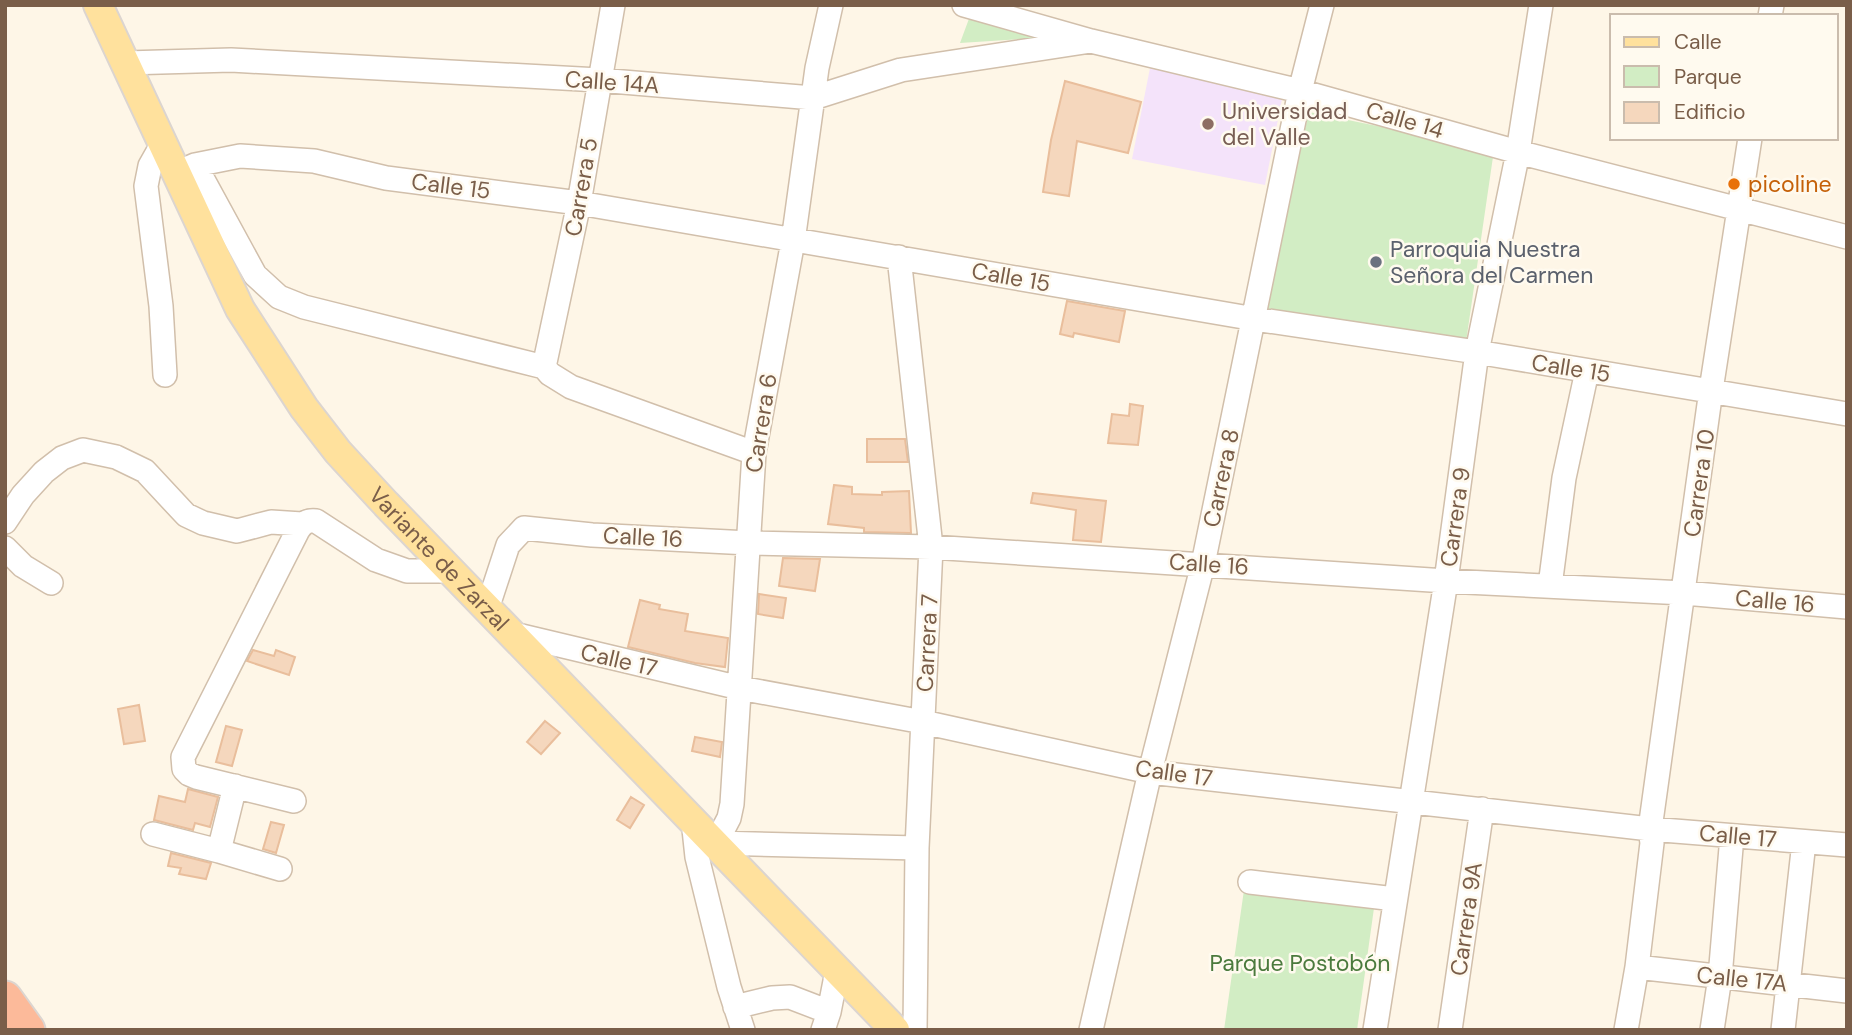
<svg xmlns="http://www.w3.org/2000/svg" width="1852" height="1035" viewBox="0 0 1852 1035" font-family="'DM Sans',sans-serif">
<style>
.education{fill:#f4e3fa}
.green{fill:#d2edc4}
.building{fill:#f5d7bd;stroke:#e9be9c;stroke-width:2}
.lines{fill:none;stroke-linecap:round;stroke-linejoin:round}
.minor-casing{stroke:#d1bfab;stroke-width:26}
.major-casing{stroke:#dcd5d0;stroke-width:32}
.highway-casing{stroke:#dcd5d0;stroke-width:37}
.minor{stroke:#fff;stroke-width:23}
.major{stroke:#ffe19d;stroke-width:28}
.highway{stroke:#fcba9a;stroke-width:33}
.education-dot{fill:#8d6e63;stroke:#fffaef;stroke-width:2.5}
.food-dot{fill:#e8710a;stroke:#fffaef;stroke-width:2.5}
.worship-dot{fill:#6b7280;stroke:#fffaef;stroke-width:2.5}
.labels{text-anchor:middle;stroke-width:5;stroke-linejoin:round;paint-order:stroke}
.street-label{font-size:23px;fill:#7a5e49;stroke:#fffaef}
.education-label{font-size:23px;fill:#785e54;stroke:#fffaef;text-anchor:start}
.food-label{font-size:23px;fill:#c56008;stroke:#fffaef;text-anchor:start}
.worship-label{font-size:23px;fill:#5b616d;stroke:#fffaef;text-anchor:start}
.park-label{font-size:23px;fill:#4b7a3d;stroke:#fffaef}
</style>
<rect width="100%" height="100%" fill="#fef6e7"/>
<!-- education -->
<path class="education" d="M1151,63L1284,89L1265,185L1132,159Z"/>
<!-- green -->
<path class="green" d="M970,16L1037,38L960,43Z
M1309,112L1494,150L1466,342L1263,308Z
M1244,890L1374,908L1357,1030H1224Z"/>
<!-- building -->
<path class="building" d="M1065,81L1141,102L1128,153L1077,141L1069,196L1043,192L1051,140Z
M1067,301L1125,311L1119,342L1074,333L1073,337L1060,334Z
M1130,404L1143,406L1138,445L1108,443L1112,414L1129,416Z
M867,439H905L908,462H867Z
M834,485L852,487V494L882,495V492L909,491L911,533L864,532V528L828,524Z
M1033,493L1106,501L1101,542L1073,540L1076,510L1031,503Z
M783,558L820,559L815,591L779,586Z
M759,594L786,598L783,618L758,614Z
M640,600L660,605L659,609L688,614L685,631L728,638L725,667L695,663L628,647Z
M253,650L274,656L276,650L295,657L289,675L247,661Z
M139,705L145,741L124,744L118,709Z
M545,721L560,733L541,754L527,742Z
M226,726L242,730L232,766L216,762Z
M695,737L722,742L720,757L692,751Z
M188,789L218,797L210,827L195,823L193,830L154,820L159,796L185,802Z
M631,797L644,805L630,828L617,820Z
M271,822L284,825L276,853L263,849Z
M171,853L211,863L206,879L179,874L181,868L168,866Z"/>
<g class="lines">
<!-- minor casing -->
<g class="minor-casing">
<path id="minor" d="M831,5L817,68L793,241L754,453L732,804L729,818L716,843L917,848
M964,5L1091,41L1300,91L1518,152L1847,237
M1770,16L1772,5
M126,63L231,60L599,80L813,98L901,70L1091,41
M163,143L150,166L146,186L161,306L165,375
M195,165L255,275L279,297L304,307L544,367L550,374L571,387L754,453
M177,173L195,165L240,156L314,161L386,178L579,203L1255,319L1477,352L1847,414
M899,257L931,547L917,848L915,1030
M544,367L579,203L613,5
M5,522L23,495L44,472L62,458L83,450L116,457L145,471L186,515L203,523L237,531L271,522L302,524
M5,548L23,566L51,583
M1550,586L1564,478L1587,371
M487,609L508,545L524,528L592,535L749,543L931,547L1446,581L1684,593L1847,607
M513,634L740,688L923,722L1150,772L1650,829L1847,845
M294,801L196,777L189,774L184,769L183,757L298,530C303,523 307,520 316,521L376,560L407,571H451
M693,820L697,857L729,987L743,1030
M153,834L219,851L235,786
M219,851L280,869
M1250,882L1395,899
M1637,967L1847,991
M735,1007L772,998L790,997L829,1012
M823,1030L829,1012L837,971
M1091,1030L1150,772L1203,564L1300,91L1322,5
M1375,1030L1446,581L1477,352L1518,152L1541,5
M1450,1030L1482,809
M1626,1030L1637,967L1652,843L1650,829L1711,390L1750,138
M1712,1030L1720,977L1732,836
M1783,1030L1804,842"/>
</g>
<!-- major casing -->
<g class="major-casing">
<g id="major">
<path id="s1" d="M98,5L240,309L304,408L338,452L386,504L895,1030"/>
</g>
</g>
<!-- highway casing -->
<g class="highway-casing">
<path id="highway" d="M5,998L28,1030"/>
</g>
<!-- minor -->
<use href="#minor" class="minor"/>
<!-- major -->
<use href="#major" class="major"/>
<!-- highway -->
<use href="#highway" class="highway"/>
</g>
<!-- markers -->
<circle class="education-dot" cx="1208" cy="124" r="7"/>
<circle class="food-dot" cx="1734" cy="184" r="7"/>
<circle class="worship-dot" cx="1376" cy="262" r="7"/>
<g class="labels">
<!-- street labels -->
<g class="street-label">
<text transform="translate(612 82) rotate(4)" y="8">Calle 14A</text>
<text transform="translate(1405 120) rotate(16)" y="8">Calle 14</text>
<text transform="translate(451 186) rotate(7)" y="8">Calle 15</text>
<text transform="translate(581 187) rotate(-80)" y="8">Carrera 5</text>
<text transform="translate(1011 277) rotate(10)" y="8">Calle 15</text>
<text transform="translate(1571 368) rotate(9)" y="8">Calle 15</text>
<text transform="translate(761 423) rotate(-81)" y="8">Carrera 6</text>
<text transform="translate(1221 478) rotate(-78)" y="8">Carrera 8</text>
<text transform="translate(1699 483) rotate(-82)" y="8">Carrera 10</text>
<text transform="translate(1455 517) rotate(-82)" y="8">Carrera 9</text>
<text transform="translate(643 537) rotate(3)" y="8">Calle 16</text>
<text dy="8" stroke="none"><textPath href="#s1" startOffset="656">Variante de Zarzal</textPath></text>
<text transform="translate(1209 564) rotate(4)" y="8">Calle 16</text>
<text transform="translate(1775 601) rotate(5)" y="8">Calle 16</text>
<text transform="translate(927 643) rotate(-87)" y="8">Carrera 7</text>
<text transform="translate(619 660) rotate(13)" y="8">Calle 17</text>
<text transform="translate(1174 773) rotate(8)" y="8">Calle 17</text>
<text transform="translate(1738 836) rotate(5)" y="8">Calle 17</text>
<text transform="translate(1466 919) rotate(-82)" y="8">Carrera 9A</text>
<text transform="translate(1742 979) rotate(6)" y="8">Calle 17A</text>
</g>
<!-- education labels -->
<g class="education-label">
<text x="1222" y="119">Universidad<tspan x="1222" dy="26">del Valle</tspan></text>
</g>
<!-- food labels -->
<g class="food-label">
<text x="1748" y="192">picoline</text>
</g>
<!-- worship labels -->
<g class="worship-label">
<text x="1390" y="257">Parroquia Nuestra<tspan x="1390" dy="26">Señora del Carmen</tspan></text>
</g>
<!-- park labels -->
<g class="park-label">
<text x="1300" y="971">Parque Postobón</text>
</g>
</g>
<!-- border -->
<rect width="1852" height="1035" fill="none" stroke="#7a5e49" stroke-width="14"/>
<!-- legend -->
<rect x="1610" y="14" width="228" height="126" fill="#fffaef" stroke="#cabcad" stroke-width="2"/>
<rect x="1624" y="37" width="35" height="10" fill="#ffe19d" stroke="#cabcad" stroke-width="2"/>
<text x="1674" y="49" font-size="21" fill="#7a5e49">Calle</text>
<rect x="1624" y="66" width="35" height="21" fill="#d2edc4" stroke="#cabcad" stroke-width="2"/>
<text x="1674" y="84" font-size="21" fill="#7a5e49">Parque</text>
<rect x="1624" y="102" width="35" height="21" fill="#f5d7bd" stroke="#cabcad" stroke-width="2"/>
<text x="1674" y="119" font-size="21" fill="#7a5e49">Edificio</text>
</svg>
